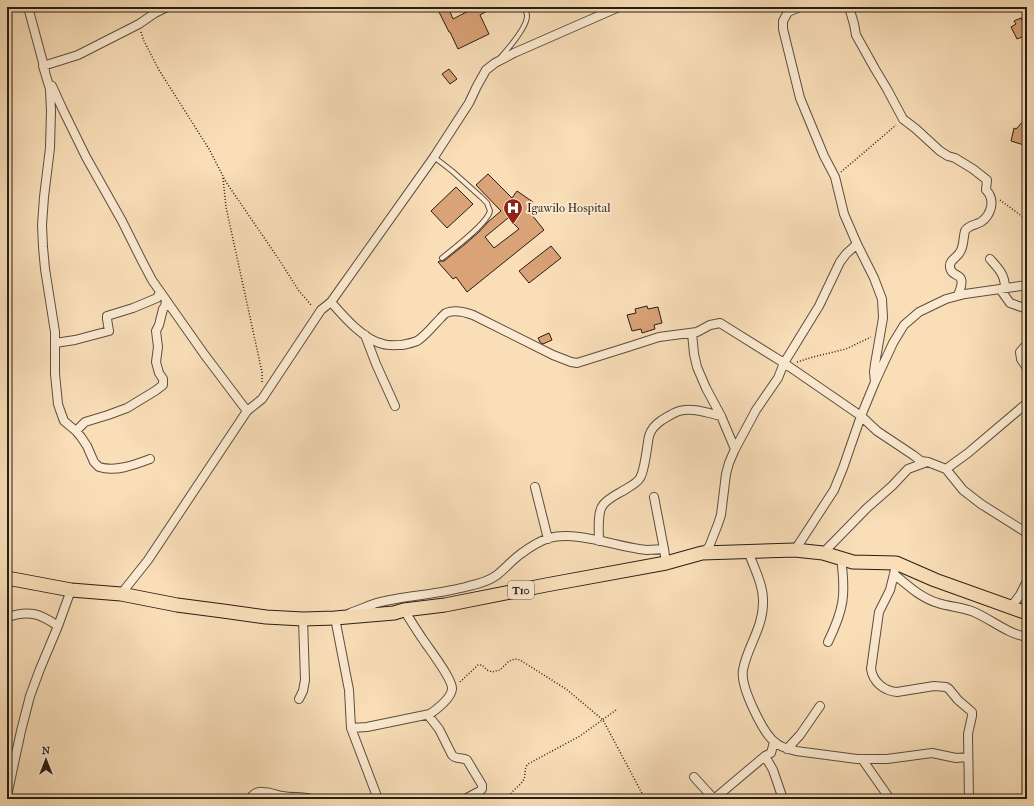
<svg xmlns="http://www.w3.org/2000/svg" width="1034" height="806" viewBox="0 0 1034 806" font-family="'IM FELL French Canon',serif">
<style>
.building{fill:#daa277;stroke:#271e14;fill-rule:evenodd}
.lines{fill:none;stroke-linecap:round;stroke-linejoin:round}
.service-casing{stroke:#5c4e3d;stroke-width:6}
.minor-casing{stroke:#5c4e3d;stroke-width:10}
.trunk-casing{stroke:#271e14;stroke-width:15}
.path{stroke:#271e14;stroke-width:1.5;stroke-dasharray:1 2;stroke-linecap:butt}
.service{stroke:#fbead1;stroke-width:4}
.minor{stroke:#fbead1;stroke-width:8}
.trunk{stroke:#f9deb8;stroke-width:13}
.labels{text-anchor:middle;stroke-width:3.5;stroke-linejoin:round;paint-order:stroke}
.shield{fill:#fbead1;stroke:#675b4d;stroke-width:1}
.shield-label{font-size:11px;font-weight:bold;fill:#271e14}
.poi-label{font-size:12px;fill:#271e14;stroke:#fbead1;text-anchor:start}
</style>
<rect width="100%" height="100%" fill="#f9deb8"/>
<filter id="stains"><feTurbulence type="fractalNoise" baseFrequency=".005" numOctaves="4"/><feColorMatrix values="0 0 0 0 .2 0 0 0 0 .09 0 0 0 0 .02 0 0 0 .5 -.17"/></filter>
<radialGradient id="worn" r=".72"><stop offset=".6" stop-color="#630" stop-opacity="0"/><stop offset="1" stop-color="#630" stop-opacity=".3"/></radialGradient>
<!-- building -->
<path class="building" d="M444,7H448L453,19L476,7H494L480,15L489,34L458,49L450,32H449L438,10Z
M1021,18L1027,31V35L1017,39L1011,27L1016,24L1014,21Z
M449,69L457,79L450,84L442,74Z
M1027,117V146L1011,141L1014,128L1016,129Z
M488,174L512,198L517,191L533,202L528,210L544,230L467,292L456,277L453,279L438,262L440,261H444L464,245L479,232L488,222L501,211L476,185ZM508,218L519,229L494,248L485,237Z
M456,187L473,204L447,228L431,211Z
M551,246L561,258L529,283L519,271Z
M647,306L648,309L658,307L662,323L654,325L655,329L642,333L641,329L632,331L627,315L636,313L635,309Z
M549,333L552,340L543,344L540,342L538,338Z"/>
<g class="lines">
<!-- service casing -->
<g class="service-casing">
<path id="service" d="M500,58C507,50 527,28 527,16C527,13 525,10 525,7
M434,157L452,171L481,197L487,203L490,211C487,224 453,249 442,258"/>
</g>
<!-- minor casing -->
<g class="minor-casing">
<path id="minor" d="M28,7L45,70
M800,7L788,12L783,21V29L800,98L824,156L835,177L844,214L857,244L874,278L882,299L883,318L875,364L874,372L875,382
M849,7L854,24L856,35L875,69L887,89L903,119L916,129L940,151L948,156L955,158L973,169L987,180L986,190C996,200 991,215 981,222C976,225 968,225 965,231C963,238 964,246 960,252C957,258 949,260 950,267C951,280 969,269 958,295
M52,86L63,110L86,157L122,221L142,261L152,280L204,354L247,411
M990,259C999,269 1005,275 1005,288
M1000,289L1010,303L1027,309
M331,302C344,317 364,340 383,344C389,346 396,345 402,345C407,344 412,343 417,341C425,336 431,328 437,322C440,319 443,315 446,313C455,309 465,312 473,315L553,355L571,362L577,363L628,347L659,337L697,332L710,325L720,323L784,363L861,416L877,431L913,455L921,461L928,462L946,469L963,490L981,504L1027,533
M692,333L694,354L697,367L706,388L721,416L735,449
M365,335L376,364L395,406
M55,343L75,340L109,331L107,319V316L133,308L157,298L160,292
M1027,344L1020,352L1021,359L1027,368
M76,431L85,422L108,415L127,408L155,391L163,385V379L159,373L156,362L158,347L156,331L159,325L163,309L165,306L166,301
M150,459C134,465 116,472 99,467L94,462L87,446L81,437L76,431L64,421L60,410L58,404L55,374V332L45,269L43,247L42,225L44,197L50,148L51,111L50,89L43,66L78,55L139,24L155,13L167,7
M946,469L968,453L1027,403
M535,487L548,539
M654,497L664,549L666,563
M599,541C599,532 597,512 603,505C608,498 618,494 626,489C631,486 637,483 640,478C645,470 647,446 649,436C651,429 656,424 662,420C667,417 673,413 679,411C692,407 708,413 721,416
M795,550L834,490L843,468L861,416L875,382L893,343L904,325L919,312L946,299L965,294L1000,289L1027,285
M748,551C754,568 764,586 763,603C763,628 747,647 743,670C740,686 763,734 776,743C782,748 789,749 796,751L857,759H887L932,753L956,758L968,757
M702,553L709,547L718,524L721,515L726,474L729,463L735,449L756,410L778,378L784,363L819,306L840,262L846,254L857,244
M823,553L867,508L892,486L908,469L927,462
M896,563L894,574L890,590L879,612L871,669C873,682 884,691 897,692L934,686L946,687L949,689L958,700L972,712V716L968,734L969,799
M894,574C907,585 921,598 938,603C950,607 963,607 974,612C992,620 1008,634 1027,637
M121,594L148,560L247,411L262,399L321,310L331,302L434,157L469,103L477,86L486,70L495,63L514,53L619,7
M1011,607L1020,595L1027,581
M350,613C362,609 373,603 385,601C413,595 441,594 469,586C478,584 489,581 497,575C506,568 513,559 522,553C530,547 540,541 549,538C575,531 612,545 639,549L647,550L664,549
M7,617C29,610 39,613 58,626
M340,617L335,618L349,690L351,728L378,799
M828,642C844,609 846,595 841,558
M299,699L303,691L305,680L303,619
M428,715L439,729L452,755C456,760 462,757 467,760L482,785V789L480,791L465,799
M351,728L367,727L430,714C437,709 451,698 452,689C453,680 430,650 424,641C417,631 411,621 404,610
M787,749L800,735L820,706
M7,756L12,770
M765,756L773,770L783,799
M862,759L890,799
M694,777L714,799
M7,796L21,731L30,696L40,669L58,626L71,590
M252,799V796C255,793 258,791 263,792C270,792 276,795 282,796C292,798 302,796 311,799
M714,799L765,756L771,753L774,742"/>
</g>
<!-- trunk casing -->
<g class="trunk-casing">
<path id="trunk" d="M7,578L71,590L121,594L177,605L223,611L266,617L303,619L335,618L394,613L404,610L445,605L546,585L666,563L702,553L795,550L823,553L853,562L896,563L935,580L1027,613"/>
</g>
<!-- path -->
<path class="path" d="M141,32L144,41L159,70L209,149L226,182L280,261L299,291L312,306
M841,172L896,125
M223,178L226,207L262,372V382
M1000,200L1027,220
M797,362L813,357L846,349L871,337
M460,682L478,665H482L487,670L492,672L500,670L509,661L515,659L520,660L566,689L584,704L603,720L645,799
M508,799C511,790 520,787 524,779C526,773 524,768 528,764L580,736L616,710"/>
<!-- service -->
<use href="#service" class="service"/>
<!-- minor -->
<use href="#minor" class="minor"/>
<!-- trunk -->
<use href="#trunk" class="trunk"/>
</g>
<!-- icons -->
<defs>
<g id="hospital-pin" transform="scale(1)"><path d="M0 17L-7.5 6A9.5 9.5 0 1 1 7.5 6Z" fill="#8f2418" stroke="#fbead1"/><path d="M-5-5h3v3.5h4V-5h3V5h-3V1.5h-4V5h-3Z" fill="#fff"/></g>
</defs>
<g fill-rule="evenodd">
<use href="#hospital-pin" x="513" y="208"/>
</g>
<g class="labels">
<!-- shield labels -->
<rect class="shield" x="508" y="581" width="26" height="18" rx="3"/>
<g class="shield-label">
<text x="521" y="594">T10</text>
</g>
<!-- poi labels -->
<g class="poi-label">
<text x="527" y="212">Igawilo Hospital</text>
</g>
</g>
<!-- margin -->
<rect width="1034" height="806" fill="none" stroke="#f9deb8" stroke-width="24"/>
<rect x="8" y="8" width="1018" height="790" fill="none" stroke="#271e14" stroke-width="2"/>
<rect x="12" y="12" width="1010" height="782" fill="none" stroke="#271e14"/>
<!-- north arrow -->
<g transform="translate(46 760)" stroke="#fbead1" stroke-width="3" paint-order="stroke">
<path d="M0-3L7 15L0 10L-7 15Z" fill="#271e14"/>
<text y="-6" font-size="11" font-weight="bold" text-anchor="middle" fill="#271e14">N</text>
</g>
<rect width="100%" height="100%" filter="url(#stains)"/>
<rect width="100%" height="100%" fill="url(#worn)"/>
</svg>
